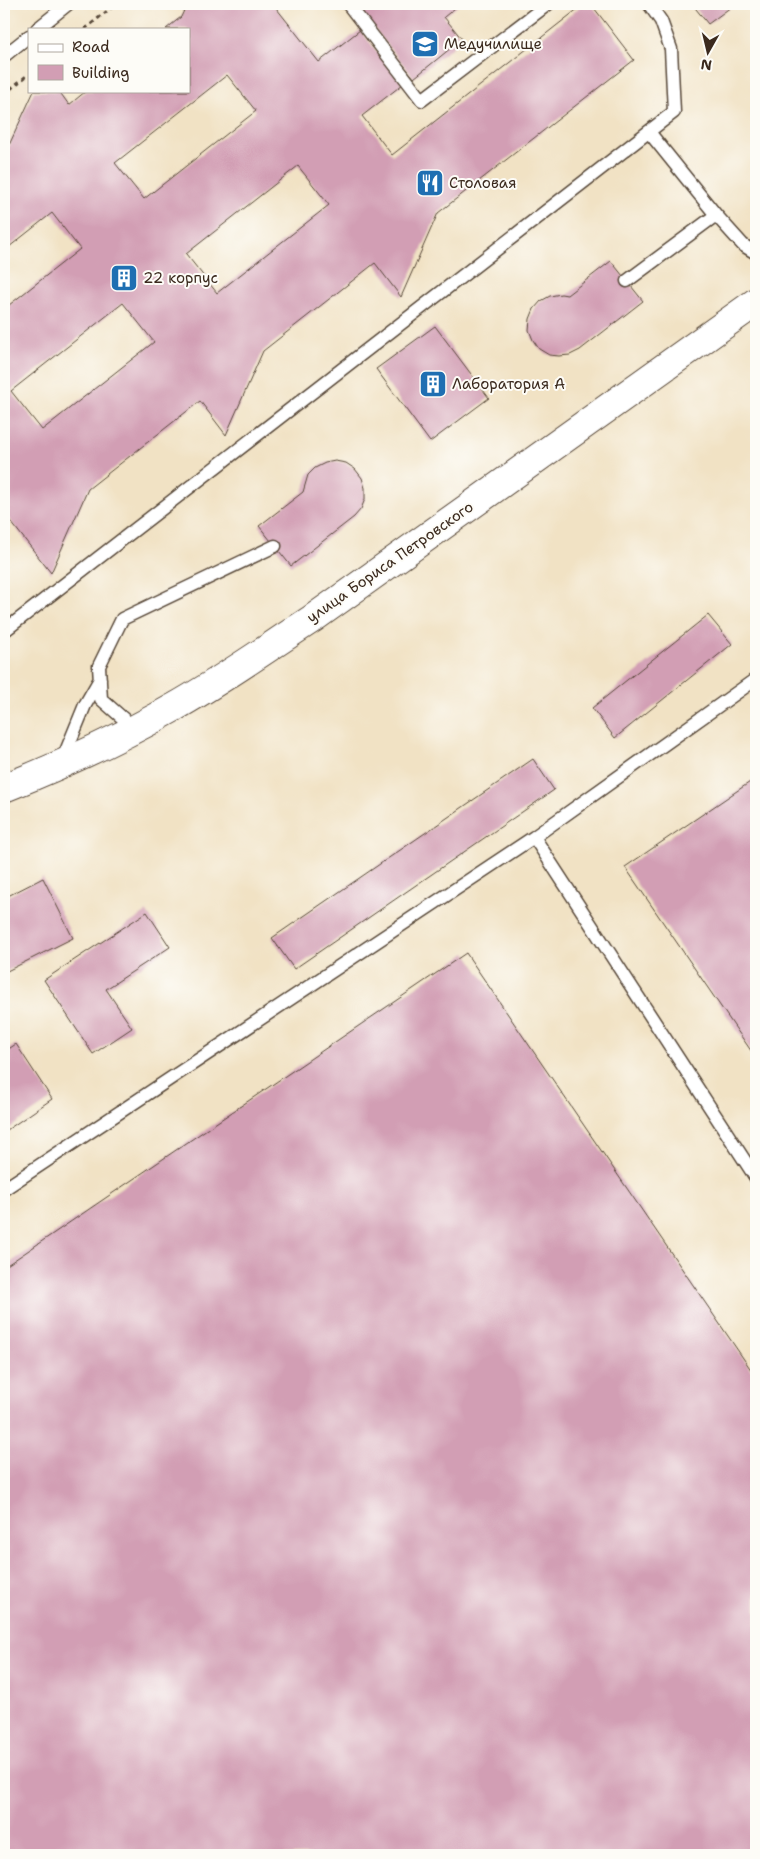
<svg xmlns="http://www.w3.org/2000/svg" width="760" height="1859" viewBox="0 0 760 1859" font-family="'Shantell Sans',sans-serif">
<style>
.building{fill:#d29eb4;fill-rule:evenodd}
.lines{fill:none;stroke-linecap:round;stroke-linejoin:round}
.service-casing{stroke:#564637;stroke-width:15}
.tertiary-casing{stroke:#564637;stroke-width:30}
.path{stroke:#564637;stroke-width:3;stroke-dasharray:4 4;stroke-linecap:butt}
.service{stroke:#fff;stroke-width:12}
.tertiary{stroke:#fff;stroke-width:28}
.labels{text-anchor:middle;stroke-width:4;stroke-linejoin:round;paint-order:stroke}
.poi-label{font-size:15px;fill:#3b2a1e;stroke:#fdfcf7;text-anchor:start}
.street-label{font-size:15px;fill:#3b2a1e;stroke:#fdfcf7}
</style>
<rect width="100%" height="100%" fill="#fdfcf7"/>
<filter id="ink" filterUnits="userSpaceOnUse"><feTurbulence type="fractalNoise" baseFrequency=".02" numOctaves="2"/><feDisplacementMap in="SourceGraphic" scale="10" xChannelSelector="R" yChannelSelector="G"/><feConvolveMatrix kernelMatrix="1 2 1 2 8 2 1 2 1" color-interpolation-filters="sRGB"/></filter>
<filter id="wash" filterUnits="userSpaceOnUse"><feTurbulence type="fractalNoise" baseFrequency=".0096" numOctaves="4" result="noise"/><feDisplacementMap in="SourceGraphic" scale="20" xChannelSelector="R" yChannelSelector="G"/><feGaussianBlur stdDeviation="1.12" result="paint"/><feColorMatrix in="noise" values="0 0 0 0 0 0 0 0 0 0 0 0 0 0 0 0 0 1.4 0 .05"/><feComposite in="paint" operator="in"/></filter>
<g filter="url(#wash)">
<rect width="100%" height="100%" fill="#f1e2c4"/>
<g id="blocks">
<!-- building -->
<path class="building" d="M187,4H273L319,62L360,30L403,84L362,116L392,155L584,4H591L634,60L438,213L401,297L375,263L263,351L226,435L200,401L88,489L51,573L4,513V309L80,249L52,213L4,251V156L34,91H59L69,105L86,91H189V29H166L181,17ZM227,75L256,111L144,199L115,163ZM298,166L329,205L217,293L186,254ZM123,303L154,342L42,430L11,391Z
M369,4H460L444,17L462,39L414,78L360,11Z
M692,4H735L708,24Z
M611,261L643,301L580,350L570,355L559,356L549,355L539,349L533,340L529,330L530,319L534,309L541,301L550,296L561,294L567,295Z
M435,326L489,398L430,442L376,369Z
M335,461L346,463L355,469L362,478L365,488V499L361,509L354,517L291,566L259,526L303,492L308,475L315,468L325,463Z
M708,615L732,644L615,738L592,708Z
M533,759L554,790L294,969L272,938Z
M756,778V1058L625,867Z
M43,878L73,938L5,972L4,898Z
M147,912L170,947L106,989L132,1028L93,1054L44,980Z
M466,953L756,1377V1855H4V1267Z
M16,1044L52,1099L4,1132V1052Z"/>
</g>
</g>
<g filter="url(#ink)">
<use href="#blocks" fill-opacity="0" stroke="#564637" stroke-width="1"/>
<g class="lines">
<!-- service casing -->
<g class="service-casing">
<path id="service" d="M348,4L422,100L548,4
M37,29L68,4
M4,56L29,36
M649,132L716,215L743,245L756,253
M627,281L716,215
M4,631L674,112L671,49L661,21L649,4
M756,679L534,837L756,1178
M135,729L101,699L99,666L122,619L275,546
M62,761L85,705L100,679
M4,1189L534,837"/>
</g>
<!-- tertiary casing -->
<g class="tertiary-casing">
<path id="tertiary" d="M4,788C62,765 119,739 173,708C221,681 266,649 312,619L756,302"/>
</g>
<!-- path -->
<path class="path" d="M85,29L116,4
M4,94L29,74"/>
<!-- service -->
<use href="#service" class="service"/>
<!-- tertiary -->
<use href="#tertiary" class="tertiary"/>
</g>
</g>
<!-- icons -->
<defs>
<g id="university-square" transform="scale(1.4375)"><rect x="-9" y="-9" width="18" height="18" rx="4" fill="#1f6fb2" stroke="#fdfcf7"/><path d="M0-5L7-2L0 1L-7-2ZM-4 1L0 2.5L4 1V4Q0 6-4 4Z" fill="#fff"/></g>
<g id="restaurant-square" transform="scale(1.4375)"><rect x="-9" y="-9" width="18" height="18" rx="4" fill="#1f6fb2" stroke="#fdfcf7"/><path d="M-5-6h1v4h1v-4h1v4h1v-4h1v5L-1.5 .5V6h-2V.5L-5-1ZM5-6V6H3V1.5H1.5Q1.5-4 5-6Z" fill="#fff"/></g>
<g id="building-square" transform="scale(1.4375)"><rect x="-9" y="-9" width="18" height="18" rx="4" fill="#1f6fb2" stroke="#fdfcf7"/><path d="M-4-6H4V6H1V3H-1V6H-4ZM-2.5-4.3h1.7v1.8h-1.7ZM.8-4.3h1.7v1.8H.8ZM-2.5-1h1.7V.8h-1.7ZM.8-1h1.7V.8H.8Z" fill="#fff"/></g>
</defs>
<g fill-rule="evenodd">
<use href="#university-square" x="425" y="44"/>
<use href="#restaurant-square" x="430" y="183"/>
<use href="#building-square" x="124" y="278"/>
<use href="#building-square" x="433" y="384"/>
</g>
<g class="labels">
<!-- poi labels -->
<g class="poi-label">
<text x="444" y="49">Медучилище</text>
<text x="449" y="188">Столовая</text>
<text x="143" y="283">22 корпус</text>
<text x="452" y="389">Лаборатория А</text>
</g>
<!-- street labels -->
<g class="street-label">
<text transform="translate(390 562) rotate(-35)" y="5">улица Бориса Петровского</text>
</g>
</g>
<!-- margin -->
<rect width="760" height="1859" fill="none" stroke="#fdfcf7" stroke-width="20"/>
<!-- legend -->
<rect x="28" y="28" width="162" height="65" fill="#fdfcf7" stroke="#afa8a0"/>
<rect x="38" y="44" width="25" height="8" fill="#ffffff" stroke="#afa8a0"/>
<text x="72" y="52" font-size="15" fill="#3b2a1e">Road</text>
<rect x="38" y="65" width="25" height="15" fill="#d29eb4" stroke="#afa8a0"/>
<text x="72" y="78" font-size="15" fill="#3b2a1e">Building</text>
<!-- north arrow -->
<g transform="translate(708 52) rotate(188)" stroke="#fdfcf7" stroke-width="4" paint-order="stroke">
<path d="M0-4L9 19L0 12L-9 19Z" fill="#3b2a1e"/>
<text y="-8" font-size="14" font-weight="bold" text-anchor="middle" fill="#3b2a1e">N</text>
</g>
</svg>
